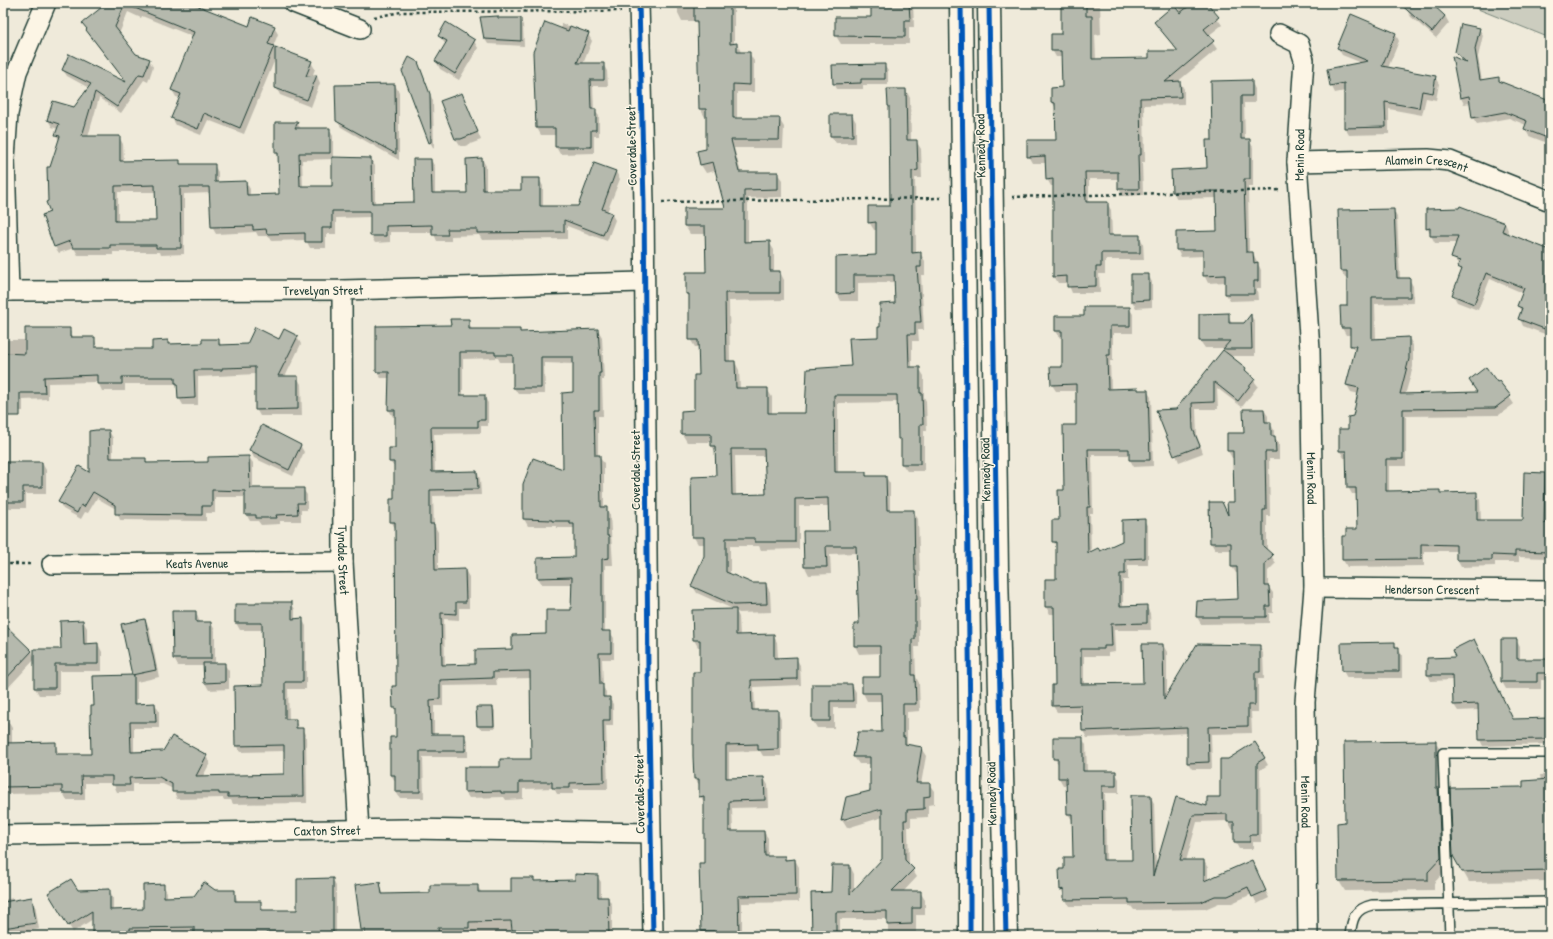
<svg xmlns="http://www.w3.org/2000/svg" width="1553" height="939" viewBox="0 0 1553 939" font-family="'Patrick Hand',sans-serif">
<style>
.green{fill:#cccdbf;stroke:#76857a}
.shadow{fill:#0003;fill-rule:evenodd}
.building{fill:#b5b9ad;stroke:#1f3d34;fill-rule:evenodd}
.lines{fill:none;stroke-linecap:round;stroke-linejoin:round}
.service-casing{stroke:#1f3d34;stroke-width:12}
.minor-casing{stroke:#1f3d34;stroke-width:22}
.secondary-casing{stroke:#1f3d34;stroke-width:25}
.path{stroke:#1f3d34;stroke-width:2.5;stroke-dasharray:3 3;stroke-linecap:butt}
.service{stroke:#fcf5e5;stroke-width:9}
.minor{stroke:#fcf5e5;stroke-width:19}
.secondary{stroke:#fcf5e5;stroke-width:22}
.cycleway-casing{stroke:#fcf5e5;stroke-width:8}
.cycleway{stroke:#0057b8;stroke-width:5}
.labels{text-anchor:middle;stroke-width:3;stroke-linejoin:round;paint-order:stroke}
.street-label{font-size:13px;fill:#1f3d34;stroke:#fcf5e5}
</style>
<rect width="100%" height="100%" fill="#efeada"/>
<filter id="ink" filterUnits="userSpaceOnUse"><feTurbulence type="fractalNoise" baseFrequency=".025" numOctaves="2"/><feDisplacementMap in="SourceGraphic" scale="8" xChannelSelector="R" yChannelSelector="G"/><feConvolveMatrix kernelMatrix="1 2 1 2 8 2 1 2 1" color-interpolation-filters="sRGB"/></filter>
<g filter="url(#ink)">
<!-- green -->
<path class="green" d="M1463,3H1550V38Z"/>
<!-- shadow -->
<path class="shadow" d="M104,3H198L197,6L249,28L274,27L278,34L273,47L276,52L311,62L315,69L312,77L317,76L320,83L311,107L280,95L276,87V57L244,134L208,120L201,135L176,125L172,118L181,98L176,97L172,90L194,37L142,16L141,18L128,12L119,34L135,54L149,60L153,67L148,82L144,80L121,113L99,98L88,137H119L123,144L124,162L179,161L182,165H214L218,172V183L246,182L250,189V196L280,195L279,157L276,153L297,123L301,129H329L333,136V158L371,159L375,166V204L415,203L431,160L435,167V194H468L482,159L486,166V191H522L539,179L543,186V207H579L616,172L620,179L607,212L611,213L615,220L607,241L567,226V239L482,240L479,235L451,236V241H437L433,232H390V242L375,243L371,236V217L336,218V234H326V248H310L306,240L272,241L269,236H258L256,232L216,234L212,227L211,193L184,194V254L161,255L160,252H113V255H78L74,248L59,253L55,247L49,202L51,168L59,140L56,135L58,129L52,127L48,120L75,108L89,88L67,76L63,70L127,83L91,37L84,23L107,4ZM333,159V187H303L302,160ZM118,192H156L157,222H118Z
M563,3H608V5L564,6Z
M678,3H734V44H737L741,52L749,53L754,61V92H737V119H779L784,127L783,148H734L741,173H777L782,180V197L748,198V243L769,242L774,250V272H780L784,280V300L729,301L730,362H735L739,370L740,389H767L772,397V414H806L879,338L881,328L896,304L895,282L858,283V301H841L837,293V258L877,256V230H874L869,222L891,207L890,108L889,106L906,90L910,98L911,141H916L921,149L922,178H915L916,254L920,253L925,261V275H921L924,330H918L919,341H912V368H919L924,376V397L926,401L927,431H924V471H907L902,464V443L899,438V402L838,403V473H865L868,477H886L890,484V511H913L918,519L921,608H919V647H915L916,677L919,683L920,711L907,712V742L909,746L921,748L926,756L921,784H929L934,791V804L928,805V817L911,818V827H908L909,865L917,877L903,892H920L925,900V915H916V936H888V919H840V936H813L812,894L832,893L850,866L854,874V891L883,860V817L847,828L842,820L846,798L871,791V764H859L854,757L883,733V701H867L863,693L862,678H881V653L859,654L855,646L860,625L857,553L830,554L831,574L809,575L805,567L830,532L829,506H799V549L761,550L759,546H730V575L751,584H766L770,592L771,612L739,613L736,611L739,617L740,636L773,635L777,642L778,658H796L800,665L801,685L754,687L755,711H777L781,718V756H763L760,751L729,752V779L764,778L768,785L769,807L732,808L733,832H764L768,838V857H784L787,860H795L799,867V902L742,903V936H702L700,864H705V803L700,796V786L695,779L701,673V647H698L694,640L735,610L697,593L692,585L705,556V544H698L693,536L717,477V454L712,446V442H687L682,434V412L695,411L700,376V347H695L690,339V298L687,293L707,273L706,234H690L685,226L726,209L715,171L706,173L701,165L698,152L707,150V117H705L700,109L699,28L695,21H682L678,13ZM735,456H766L767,495L736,496ZM887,807V808L847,820V818Z
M872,3H913L914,27H909V44H841L836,36L872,18Z
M1062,3H1100L1101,34L1095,35L1096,60L1150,59L1178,52L1155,22L1177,11L1187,3H1206L1222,25L1208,36L1217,49L1176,83L1180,82L1184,89V104L1144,105L1145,162H1142L1143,195L1123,196L1119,189V179H1089V203H1107L1111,210L1112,236H1139L1143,243L1144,260H1105V274H1099L1100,293H1072L1068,283H1058L1054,276V186H1051L1047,179L1046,163H1032L1028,156L1057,140L1056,108L1052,102L1063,88L1062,57H1056L1052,50L1062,35Z
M1341,3H1354L1352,7Z
M1413,3H1429L1445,16L1449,23L1436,38L1411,17L1407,10Z
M520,19L523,25L524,46L488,44L485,39Z
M561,23L588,34L592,41L583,64H603L607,71L608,86H593L594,110L599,116V136H594V153L560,154L556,147V135H541L537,128L534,52L561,29Z
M1479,29L1483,35L1478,57L1482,81L1498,78L1501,83L1549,102L1550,100V144L1529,136L1525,129L1526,125L1509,118L1477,124L1473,118L1471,103L1464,104L1461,98L1463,62L1456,51Z
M1395,33L1399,41L1388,68L1435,77L1439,84L1436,100L1426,98L1422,115L1389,109V134L1349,135L1345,128V91L1335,93L1331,85L1362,63L1342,55L1338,48Z
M439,36L474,41L478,48L459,80L440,69L436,61L446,45Z
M418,63L433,101L434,149L430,142Z
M884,65L888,71V85H863V89H837L834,83Z
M1251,81L1255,89V103H1244L1245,140H1249L1253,147V186H1248L1249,253H1253L1261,270V288H1257L1258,300L1230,301L1226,294V282L1208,283L1204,275V256L1181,257L1177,250L1218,232L1217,198L1177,199L1173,192L1208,169L1213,141L1212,82Z
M395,85L399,92V160L341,127L337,121Z
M462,94L481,140L465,146H460L455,138Z
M831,115H852L856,122V143H836L831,136Z
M1393,210L1397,217L1400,279H1409L1413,286L1414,303L1375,304L1376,340L1409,338L1413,345V367L1405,395L1478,393L1499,382L1514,404L1499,415L1406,416V466H1389V492L1439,491L1441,494L1476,493L1480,500L1481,521H1524L1525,473L1550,474V563L1547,558L1519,557V562H1495V566L1461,567L1457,560V551H1424V566L1347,567L1343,560V537L1347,538L1358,530V494H1352L1348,487L1347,458H1344L1340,451L1350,430L1359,394L1351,392L1347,385L1355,352L1351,345V335H1346L1342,328L1341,307H1348V278H1345L1341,271L1339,211Z
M1427,210L1505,223L1508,230L1507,234L1550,262V336L1523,326L1520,319L1522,313L1518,306L1523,293L1490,279L1478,310L1457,302L1453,295L1462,273L1459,265L1453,257L1457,243H1435L1427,228Z
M1148,275L1152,282V307L1136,308L1132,301Z
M1129,308L1133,314V333H1113V361H1110L1111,390L1147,391L1151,397L1153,466L1134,467L1130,460V455H1092L1093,513H1090L1091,552H1099L1123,542L1144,520L1148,527V565H1128V580H1123V607L1146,606L1150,613L1151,630H1114L1115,652L1108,653V656H1084V685L1144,684L1163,645L1167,652V696L1259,646L1263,653L1264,679H1258V712H1251L1252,733L1211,734L1212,769H1192L1188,763V733L1087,738L1083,731L1082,712H1057L1053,706L1056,686L1055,614H1050L1046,607L1057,580V548L1053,541L1060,521L1077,426V391H1056L1052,385L1063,368V338H1060L1056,331V317H1085Z
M1228,314L1232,324H1245L1251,316L1255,322V356H1229L1245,369L1258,386L1242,407L1217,388L1218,409H1196L1197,436L1203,453L1179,462L1158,411L1177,410L1228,355L1225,350L1226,348H1205L1200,341Z
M468,320L472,330H519L521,333L598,330L602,337L604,380H602L603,416H598V456L604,463V508H606L610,515L613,565H605V632H610L614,638V659H602L603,687L606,692V698H609L613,704V726H606L608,789H573V794H557L554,788L523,789V799L506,800L504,797L469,798L465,792L501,768L532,760L531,678L496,679L497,685L443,686V706H434V735H464L468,742V757H423L424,798H400L396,792L395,781L391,775L397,738V713L394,707L397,687L395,528L391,521L395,500V468L390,462L396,449V417H393L389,410L390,378H381L377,372L452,326ZM498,358L500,362H514V388L518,394H545L544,363L574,364V393L564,470L524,485V519L528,526H556L557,528H574L575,529V558L538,578L542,584H572V611L547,635L513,650L476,665L445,666L444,619L459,620V608H469V577L465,570L438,571V532L434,525L433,496L481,495L480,479L477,472L435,473L434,434L481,433V426H488V403L484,396H463V359Z
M69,329L74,338H94L98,348L110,350H153L167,342L169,344H203L218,340L222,346L247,345L297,337L301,344L285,377H297L301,384L302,416H260L256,409V374L198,377V405H183L179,398L178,387L176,384H125V391H102L98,382L48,383V399L23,400V411H8L3,384V340H26Z
M1264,410L1268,416V423H1270L1274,430V437L1279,443V459H1269L1270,516H1267V550L1276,563L1268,571V586L1273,593V613H1269V623L1201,624L1197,617L1198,602L1239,600L1238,573H1236L1232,567V550H1215L1211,543L1222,503L1229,517L1235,503L1234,458H1232L1228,451L1245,434Z
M1550,415V429L1547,424Z
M109,431L113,438V459H145L148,464L209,463L249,457L253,463V489H303L307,495V510H301V521H280V524L261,525L258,521H250L246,514V497H215V513H206V521L120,520L116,509L97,498L88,513L85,512L81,519L63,509L59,502L90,474Z
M3,438L4,463H42L46,470V494H26V508H9L5,501Z
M300,445L304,452L293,476L254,458L250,450Z
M291,603L295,609V619H302L306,626V689H288L289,720H295L299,729H302L306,736L307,803L233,804L231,800H224L223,798L177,799L173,789L163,784H133V792H117L113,783H85V800H67L63,793L3,794V722L8,721L12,728V744L55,743L59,755H92L95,707L134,676L145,620L149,627L159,677L137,682V705L155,704L159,711V728H134V753L206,756L210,763L203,776L285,775V751L240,752L236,745L264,686V630H240L236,623Z
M196,612L200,623H211L215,630V664H224L229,671V689L209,690L205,683V666H178L174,659Z
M83,621L87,628V645L98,644L102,652V671H59V695H39L35,688V659L6,690L3,687V625L32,652L35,658L62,650Z
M1549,639L1550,680H1541V689H1506L1502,682L1516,640L1520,647V660H1549Z
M1394,643L1402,655V678H1347L1343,671L1342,644Z
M1457,658L1513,720L1550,719V744L1483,746L1480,740L1479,710L1458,711L1454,705L1453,680L1431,681L1428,675Z
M813,685H852L856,692V708H834V728H817L813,721Z
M493,708L495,711V729H480L478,726Z
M1082,738L1086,745L1087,772H1115L1119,779V793H1105L1106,861H1133L1150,796L1154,803L1156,868L1177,798L1208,807L1221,798V760L1264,758L1268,765L1260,770L1261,842H1253V849H1239L1235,842V829H1232L1228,821L1197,822L1186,861H1204L1208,868V881L1252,861L1269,898L1257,904L1252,894L1232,903H1219L1205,909L1134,910L1131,906H1069L1061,889L1065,870L1074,858L1073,821L1068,814V785H1063L1059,778V765L1054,758Z
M1435,742L1442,752L1447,869L1434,883V890L1345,891L1339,881L1346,823Z
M1540,775H1550V881L1469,882L1454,856L1541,781Z
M597,876L601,882V898H608L612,905V936H476V934L366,936L362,930L379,883L384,895L431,894L477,886L482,893H512L533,879L535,882L576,881Z
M332,879L336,886V936H178V934L95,936L93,933V919L73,932L49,893L109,890L113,897V910H144L163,885L167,892V897H194L215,891H234L238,902H260L264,911H298Z
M13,898L14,901L31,898L35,904L39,929L3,936V900Z"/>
<!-- building -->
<path class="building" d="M107,3H191L249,26L252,17L275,26L268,44L274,46L240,128L204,113L198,129L171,118L181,94L171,90L194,32L125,4L115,27L136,54L150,59L144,75L139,74L117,107L95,92L82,136H120V161L180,160V164H215V182L246,181L247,195L279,194L278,153H275V122H298L295,128H330V153H299L300,186H332V157L371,158L372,203L414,202L413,159H431L432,193H467L466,159L482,158L483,190H521V178H540V206H578L594,163L616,171L602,209L612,213L603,235L564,220V232L477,233V229H447L448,235H432V225L386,226V236H370V211H332V228H322V242H305V233L267,234L266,229L253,230V226L211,227L209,187H180L181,248H156V245H110V248H73L70,241L54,247L42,215L50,212L46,202L48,201L47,167H50L60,136L55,135L59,124L47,120L53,101L74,107L91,84L62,70L69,54L126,82L86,30L87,29L82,23ZM155,185L156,221H115V186Z
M694,3H730V44L737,43V52H750V85L733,84V118H780L779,140H731L739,172H778V189L744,190V242L770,241V271H780V293H725L726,361H735L736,388H768V413H805L807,369L851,366L849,338L878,337V327H880V304L895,303L894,275H854V293L836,294V257L876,255V222L868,223V206H890L889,106H888L887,89H906L907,140H917L918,170L912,171V253L921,252V267H917L921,322H915V334H908L909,367H920V393H922L923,424H920V464H901V439H898L897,395H834L835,472H866V476H886L887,510H914L915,571H916L917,600H915V639H912V675H915L916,704H903V737H905V744L922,747L916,783H930V796L924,797V809L907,810V820H904L905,860L914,869L892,891H921V908H912V924L887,925V911L836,912V934L812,935L811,893L831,892L832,865H850V894L882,859V809L841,820L846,797L870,791V757H853L858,732H882L881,693H862V677H880V646H854V624H859L856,546H826L827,567H804L803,531H829L828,498L795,499V542H755V538H726V572L752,583H766L767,604L734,605L691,586L704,556V537H692L691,477L716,476L715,446H711V434H681V411L694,410V375H699L698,340H689V294H686V272H706L705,226H684V208H725L713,162L700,165L697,151L706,149V109H699L697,21H694ZM731,449H764L766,494L732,495Z
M871,3H909L910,20H905V37L835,36V17H871Z
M1061,3H1086V16H1092V59L1149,58V51H1178L1154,22L1174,5L1180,13L1193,3H1207L1219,17L1204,29L1214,41L1165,82L1180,81L1181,97L1140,98L1141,155H1138L1139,189H1118V172H1085L1086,202H1108V235H1140V253H1101V267H1096V286L1067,287V276L1053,277V179L1046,180L1045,156L1027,157V140H1056L1055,103L1051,102V88L1062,87L1061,51H1051V34H1061Z
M1399,3H1431L1445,16L1432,32Z
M1351,14L1396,33L1382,66L1436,76L1433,93L1422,91L1419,108L1385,102L1386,127L1344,128V83L1330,86L1327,69L1368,61L1337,48Z
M498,16V18H521V41L484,39L480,17Z
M446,22L475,40L455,74L435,61L447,41L438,36Z
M545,22L568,31L570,26L589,33L577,63H604V80H590L591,109H596V130H591V147H555V128H536L533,52Z
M1461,24L1480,28L1475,49L1480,80L1499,77V81L1550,101V139L1524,129L1527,121L1505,112L1472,118L1469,96L1460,98L1452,56L1467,63L1455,52Z
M275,47L312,61L306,76L317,75L307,100L275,88Z
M409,57L418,62L430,94L431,142L429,143L402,71Z
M885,64V79H861V83L833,84L832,65Z
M1252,80V96H1241V139H1250V179H1244L1246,252H1253L1254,263L1258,262V281H1254V294H1225V275L1203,276V250H1176V232L1217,231L1216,191L1172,192L1171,170L1207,168L1206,140H1212L1211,81Z
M395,84L396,154L336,121L335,85Z
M462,93L478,132L461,139H455L440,101Z
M830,114H852L853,136H830Z
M1460,206L1505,223L1502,231L1550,250V331L1518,319L1522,308L1517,306L1524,288L1486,273L1474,304L1452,295L1462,269L1457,267L1460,261L1451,258L1458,236H1430V228L1426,229V209L1459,208Z
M1394,209L1397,278H1410V297H1372V339L1409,337V359L1400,394L1477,392L1469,380L1486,367L1497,382L1499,381L1511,396L1495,408L1403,409V459H1386V491L1440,490V493L1477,492V520H1523L1524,472L1545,473L1544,523L1550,524V552L1515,551V556L1492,555V560H1456V545L1421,544V559L1342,560V536H1346V529H1357L1356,488H1347L1346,451H1339V429H1348V417L1353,416L1359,388L1346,385L1356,346H1350V328H1341L1340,306H1347V271H1340L1338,210Z
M1131,274H1149V300L1131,301Z
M1084,307H1130V326H1110V355H1107L1108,389L1138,388V390H1148L1150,460H1129V449H1088L1090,507H1087L1088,553L1098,548L1100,551L1122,541V520L1145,519V558L1125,559V574H1120V606L1147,605V623L1111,624L1112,646H1104V649H1081V684L1143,683L1142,644H1163L1164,699L1197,644L1260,645V672H1255V705H1248V726L1208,727L1209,762L1187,763V727L1082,731L1081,705L1052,706V685H1055L1054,607H1045V579H1056V542H1052V520H1059L1058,490H1064L1063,425H1076V384L1051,385L1050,367H1062V331H1055V316H1084Z
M1229,313V323H1244L1251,314L1252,349H1223L1230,341H1199V314Z
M450,319H469V329H520V332L598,329L601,373H599V410H594L595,455H600L601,507H607V536H609V558L602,559V631H611V653H599L600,684H603V697H610V720H603L604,782L570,783V788H552V782H519V793H501V791L464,792V767H500V759H531L530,671L493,672V678L440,680V699L430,700L431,734H465V751H420V792H395V775H390V737H396V708H393L392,686H396L395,522H390V499H394V462H389V448H395V410H388L389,372H376V326L451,325ZM460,352H495V355H513V388H541V357H573V392L562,393L563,469L533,458L523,484V519L552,520V521H570V524H574V557L537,558V578L572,577L571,610H546V634L512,635V649L475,650V664L442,665L441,613L456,614V602H466L465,569L435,570L434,524H430V490L478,489L477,471L432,472L431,427H478V420H485V395H460Z
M255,327L279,339L284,329L298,336L278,376H298V409L255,410V367L222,368V370H194L195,398L178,399L177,383H175V377H122V384H97V375L44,377L45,393H20V416H3V353L25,354V328H70V337H95V347H110V349H152V341L168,340V344L202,343V339H219V345L247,344Z
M1223,350L1246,368L1245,370L1255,379L1238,401L1214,382V402L1192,403L1193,429L1200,446L1174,456L1156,410L1176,409Z
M1243,409H1264L1265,422H1271V436H1275L1276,452H1265L1266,510H1263V546L1273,555L1265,564V586H1269L1270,606H1266V617H1196L1197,601L1238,599L1237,567H1231V543H1210L1209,502H1222L1228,515L1227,502H1234L1233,451H1227V433H1244Z
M262,425L301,445L289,470L249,450Z
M96,430H109L110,458H146V463L208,462V457L249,456L250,488H304V503H297L298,514L276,515L277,518H256V515H245V491L212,490V506H202V515L115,514V505L93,492L84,507L81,505L77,513L58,502L79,466L89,472V431Z
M4,462H42V487H23V502H4Z
M256,602H292V619L303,618V682H285V719H296V728H303L304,796L228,797V794H219V792H172V784L159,777L129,778L130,785H112V776H81L82,793H62V786L3,787V743L56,742V754H91L90,714H91V706H94L93,676L134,675V704L155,703L156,722H130L131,752L163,751L172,736L207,755L196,776L284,774V745L235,746L234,686L263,685L262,623H235V604H256Z
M736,609V635L774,634V658L797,657V679L751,680L752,710H778V749L758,750V744L726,745V778L764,777L765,800L729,801V831H764L765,856H785V860L795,859L796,895L738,896L739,933L714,934V931H701L699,863H704V796L699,797V779H694L693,756V672H700V640H693L692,610Z
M172,611H196V622H211V659H173Z
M145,619L156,670L132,675L121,624Z
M83,620L84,644L98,643V664H55V688H34V649H61L60,621Z
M3,623L32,651L3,682Z
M1474,639L1513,719L1550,718V739L1479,740L1478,704L1453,705L1452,675H1427V658L1455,657L1452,650Z
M1501,639H1517V659H1550V673H1537V682H1501Z
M1395,642V647H1399V671H1342L1341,643Z
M203,663H225V682L204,683Z
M812,684H852L853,701H830V721H812Z
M476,707H493L494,726H477Z
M1053,737H1083V771H1116V786H1102L1103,860H1132L1131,795H1151L1153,876L1176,797L1207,806V797H1220V759H1228L1255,742L1265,758L1257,763V835H1250V842H1234V822H1227V814L1193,815L1180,860H1204V881L1252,860L1266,891L1252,897L1248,887L1228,896H1215L1201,902L1129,903V899L1064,900V889L1060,890L1059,869H1064V857H1073L1072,814H1067L1066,778H1058V759H1053Z
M1436,741V788H1438L1441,858L1428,872V880L1338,881L1337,823L1345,822L1344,742Z
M1550,779V870L1462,872L1453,856L1450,788L1523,787V781Z
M575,874L598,875V897H608L609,936H534V930H512L511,921L469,922V928H438L439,936H365V929L361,930L355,885L380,882L382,894L430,893V885H478V892H511V878H534V881L575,880Z
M333,878V936H301V933H266V936H194V927L130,928V933H92V911L68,926L48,893L71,879L78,890L110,889V910L143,909V885L164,884V897L194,896L204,882L215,890H235V901H261V910H297V879Z
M32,897L36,923L3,928V902Z"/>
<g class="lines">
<!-- service casing -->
<g class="service-casing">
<path id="service" d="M1350,936C1352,919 1354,909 1372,905L1550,902
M1450,936L1443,753H1550"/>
</g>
<!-- minor casing -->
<g class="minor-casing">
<g id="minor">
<path d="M294,3L360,29"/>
<path d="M639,3L644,203L648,670L653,936"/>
<path id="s1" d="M1279,34L1299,44L1304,60L1297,162L1310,350L1314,588L1305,702L1308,936"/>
<path id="s2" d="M1297,162L1428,159L1450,161L1550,201"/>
<path id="s3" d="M342,290L343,562L359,830"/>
<path id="s4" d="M3,291L342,290L643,282"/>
<path d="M9,291L5,158L8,114L17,72L46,3"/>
<path id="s5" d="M52,564L343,562"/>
<path id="s6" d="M1314,588L1550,590"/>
<path id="s7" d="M3,835L408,829L650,833"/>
</g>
</g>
<!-- secondary casing -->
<g class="secondary-casing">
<path id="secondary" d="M961,3L970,723V936
M989,3L997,572L1006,936"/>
</g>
<!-- path -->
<path class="path" d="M374,17L401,12L621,11
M1012,197L1281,190
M662,202L943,198
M3,564H33"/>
<!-- service -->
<use href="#service" class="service"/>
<!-- minor -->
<use href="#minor" class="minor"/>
<!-- secondary -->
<use href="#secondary" class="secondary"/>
<!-- cycleway casing -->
<g class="cycleway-casing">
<path id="cycleway" d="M639,3L644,203L648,670L653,936
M961,3L970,723V936
M989,3L997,572L1006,936"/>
</g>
<!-- cycleway -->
<use href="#cycleway" class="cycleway"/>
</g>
</g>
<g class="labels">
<!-- street labels -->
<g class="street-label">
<text transform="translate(631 146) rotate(-91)" y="5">Coverdale Street</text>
<text transform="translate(980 146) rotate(-91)" y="5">Kennedy Road</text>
<text transform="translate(1299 155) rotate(-89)" y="5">Menin Road</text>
<text dy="5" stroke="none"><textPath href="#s2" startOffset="130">Alamein Crescent</textPath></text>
<text dy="5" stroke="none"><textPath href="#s4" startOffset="320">Trevelyan Street</textPath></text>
<text transform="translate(635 470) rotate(-90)" y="5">Coverdale Street</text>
<text transform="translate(985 470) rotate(-91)" y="5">Kennedy Road</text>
<text dy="5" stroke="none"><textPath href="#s1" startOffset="458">Menin Road</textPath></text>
<text dy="5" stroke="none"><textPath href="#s3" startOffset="270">Tyndale Street</textPath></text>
<text dy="5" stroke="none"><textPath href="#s5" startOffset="145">Keats Avenue</textPath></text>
<text dy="5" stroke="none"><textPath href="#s6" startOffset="118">Henderson Crescent</textPath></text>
<text transform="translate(639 794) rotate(-91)" y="5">Coverdale Street</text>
<text transform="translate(991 794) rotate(-91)" y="5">Kennedy Road</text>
<text dy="5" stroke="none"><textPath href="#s1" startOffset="782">Menin Road</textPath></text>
<text dy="5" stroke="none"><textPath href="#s7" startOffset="324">Caxton Street</textPath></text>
</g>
</g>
<!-- margin -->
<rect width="1553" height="939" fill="none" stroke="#fcf5e5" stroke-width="16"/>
<rect x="8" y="8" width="1537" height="923" fill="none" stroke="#1f3d34" stroke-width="1.5" filter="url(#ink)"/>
</svg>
